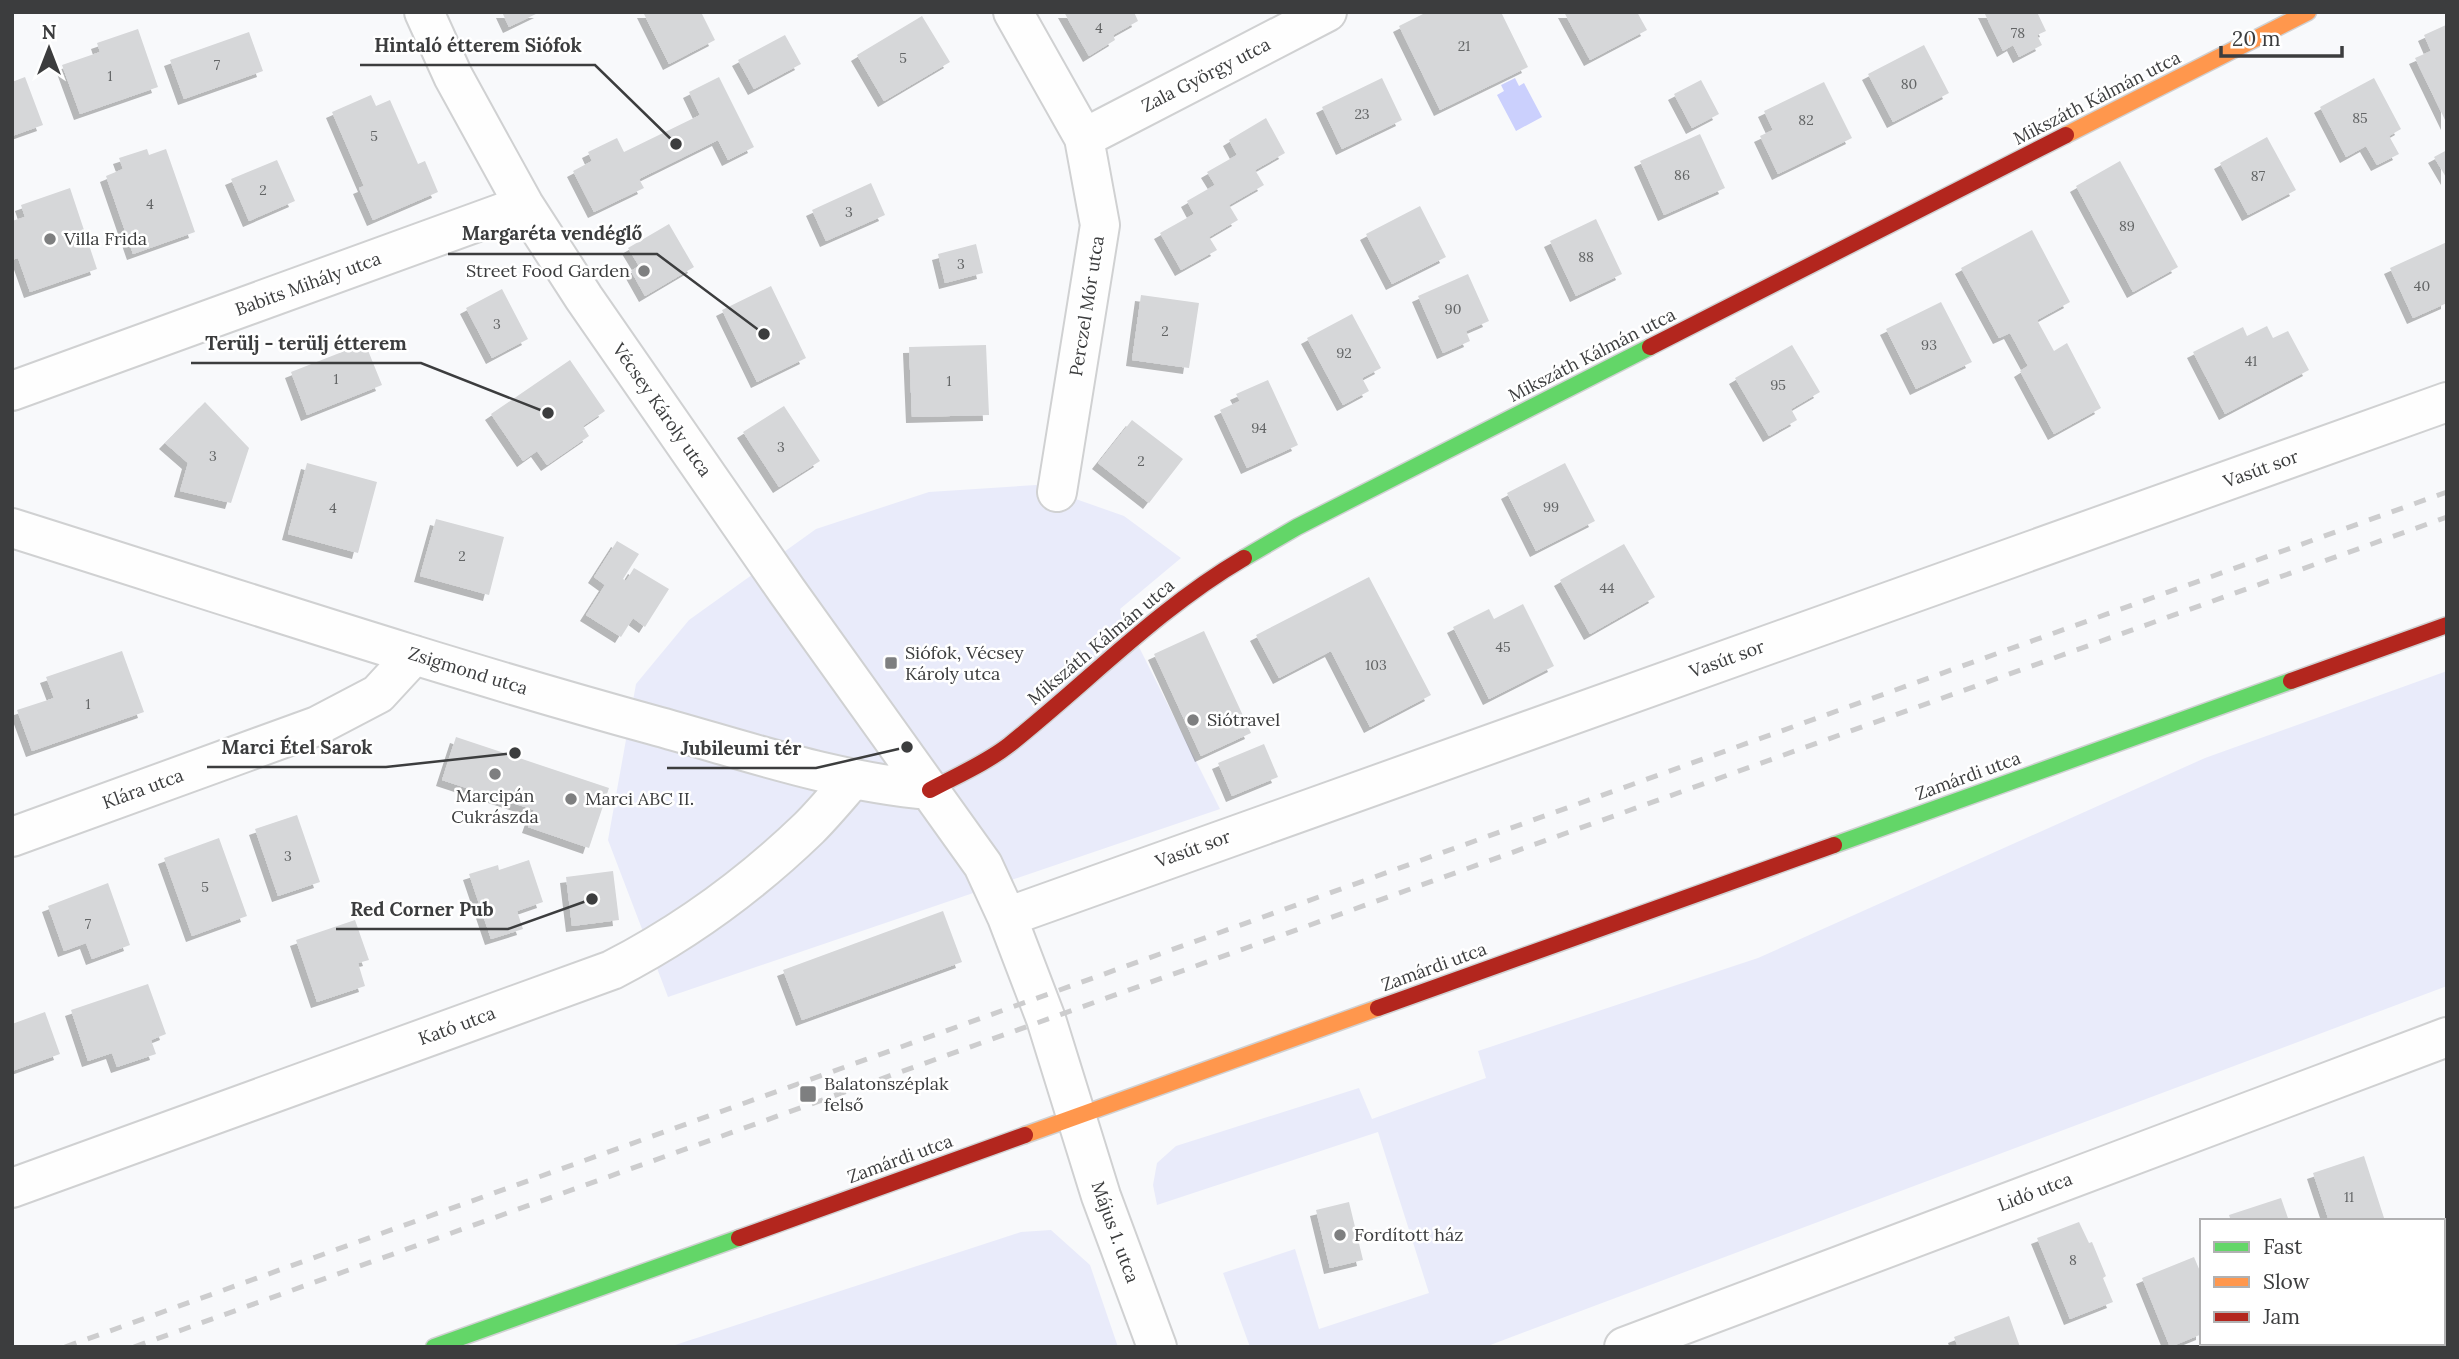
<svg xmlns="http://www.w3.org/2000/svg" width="2459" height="1359" viewBox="0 0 2459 1359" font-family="Lora,serif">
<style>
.green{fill:#e9ebfa}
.water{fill:#cbd0fd}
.building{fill:#d6d7d9;filter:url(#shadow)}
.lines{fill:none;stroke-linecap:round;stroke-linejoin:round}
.street-casing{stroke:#d0d1d2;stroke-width:42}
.fast-casing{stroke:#d0d1d2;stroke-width:19}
.slow-casing{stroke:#d0d1d2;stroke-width:19}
.jam-casing{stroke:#d0d1d2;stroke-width:19}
.street{stroke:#fefefe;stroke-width:38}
.fast{stroke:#63d668;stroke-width:16}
.slow{stroke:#ff974d;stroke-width:16}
.jam{stroke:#b3261e;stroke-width:16}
.rail{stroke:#cdcdce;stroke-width:5;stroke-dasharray:12 12;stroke-linecap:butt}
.poi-dot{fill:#7e7f80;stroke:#fff;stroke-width:2.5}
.labels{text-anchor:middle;stroke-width:5;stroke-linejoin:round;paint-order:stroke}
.number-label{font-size:14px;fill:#626465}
.street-label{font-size:18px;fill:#3c3d3e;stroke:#fff}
.poi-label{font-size:18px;fill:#3c3d3e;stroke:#fff;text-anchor:start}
.leader{fill:none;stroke:#3c3d3e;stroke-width:2.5}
.callout-dot{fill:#3c3d3e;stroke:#fff;stroke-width:2.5}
.callout-label{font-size:19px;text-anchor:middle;font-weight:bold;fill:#3c3d3e;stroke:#fff;stroke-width:5;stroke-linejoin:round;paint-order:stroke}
</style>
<defs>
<filter id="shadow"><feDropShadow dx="-6" dy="6" stdDeviation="0" flood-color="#0004"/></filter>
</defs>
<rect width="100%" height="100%" fill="#f8f9fb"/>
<!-- green -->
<path class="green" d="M1036,485L1124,516L1181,558L1120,609L1220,809L668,997L608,840L636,684L689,620L816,529L929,492Z
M2447,671V986L1485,1347H1250L1223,1273L1295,1249L1319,1329L1429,1293L1378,1132L1157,1205L1153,1185L1157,1163L1176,1146L1359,1088L1372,1119L1486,1078L1478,1051L1758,958L2205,758Z
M1051,1230L1090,1265L1118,1347H669L1021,1232Z"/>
<!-- water -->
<path class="water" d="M1515,78L1519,86L1524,83L1542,117L1516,131L1497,95L1504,91L1501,85Z"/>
<!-- building -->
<path class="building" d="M502,12H540L509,27Z
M643,12H701L715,40L669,64Z
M1064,12H1134L1138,21L1113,35L1115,40L1089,56Z
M1427,12H1501L1528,67L1440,110L1399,26Z
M1564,12H1637L1647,30L1590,60Z
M1984,12H2037L2046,31L2037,35L2042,45L2019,57L2013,45L2003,51Z
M922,16L950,62L884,101L857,55Z
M2446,25L2447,27V124L2415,58L2431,51L2424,35Z
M138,29L158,87L80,114L62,65L100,52L97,43Z
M249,32L263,71L184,99L170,60Z
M785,35L801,64L754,89L738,60Z
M1924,45L1949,93L1893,122L1868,74Z
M25,77L43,125L12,136V82Z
M719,77L754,147L728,160L718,140L639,179L644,188L594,212L573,171L592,161L588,152L617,138L624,152L700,115L689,92Z
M1382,78L1402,120L1342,149L1322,107Z
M2374,78L2401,129L2389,136L2399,154L2377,165L2366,146L2346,157L2320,107Z
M1701,80L1719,114L1692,128L1674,94Z
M1824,82L1852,138L1778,174L1760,136L1773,130L1764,111Z
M371,95L376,106L390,100L418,164L425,161L438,192L373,220L359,188L364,186L332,112Z
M1266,118L1285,153L1255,170L1264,185L1229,205L1238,220L1209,237L1217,250L1181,270L1160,233L1194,214L1187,201L1215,185L1207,172L1237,155L1229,140Z
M1700,134L1725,188L1664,215L1640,161Z
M2267,137L2296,190L2248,215L2220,163Z
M147,149L149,155L166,149L195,232L133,254L106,176L123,169L119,158Z
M2447,150V179L2434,157Z
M277,160L295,201L249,221L231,179Z
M2120,161L2178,267L2133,292L2076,186Z
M871,183L885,215L826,241L812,210Z
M70,188L97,269L30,292L18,258L12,260V221L25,217L21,205Z
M1420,206L1446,257L1392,284L1366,234Z
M1596,219L1622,274L1576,296L1550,241Z
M669,224L694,267L645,296L631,271L639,266L628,248Z
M2032,230L2070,302L2037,320L2054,351L2067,343L2101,408L2054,434L2020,371L2028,366L2010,333L1999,338L1961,268Z
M2447,242V303L2413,318L2390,268Z
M976,244L983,273L945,283L938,254Z
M1468,274L1489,321L1466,331L1470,341L1443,353L1418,296Z
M771,286L806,358L757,382L722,310Z
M502,289L528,339L492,358L466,308Z
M1141,295L1199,303L1189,368L1132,360Z
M1941,302L1972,362L1916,389L1886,329Z
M1352,314L1381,368L1362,378L1369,391L1343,405L1307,338Z
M2267,326L2273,338L2288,331L2309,370L2225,414L2193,352L2243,327L2247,336Z
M365,343L382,385L307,415L291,372Z
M986,345L989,415L912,417L909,347Z
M1792,345L1820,392L1791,409L1797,420L1769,436L1735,378Z
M570,360L605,411L583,426L589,436L547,465L537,451L523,461L491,414Z
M1268,380L1298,445L1247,468L1220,410L1240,401L1236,394Z
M205,402L249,448L231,503L180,491L188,463L165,443Z
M784,406L820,461L779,487L743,432Z
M1132,420L1183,459L1149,503L1098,463Z
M307,463L377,482L358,553L288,534Z
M1565,463L1595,521L1536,551L1507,493Z
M436,519L504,537L489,595L420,576Z
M617,541L639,554L623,579L626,581L634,568L669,589L645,627L633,618L621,637L586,615L605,585L594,577Z
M1624,544L1655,597L1590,634L1560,580Z
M1369,577L1431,695L1370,727L1331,651L1279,678L1256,635Z
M1523,604L1554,666L1489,699L1453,627L1489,609L1494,619Z
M1204,631L1251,733L1201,756L1154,654Z
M122,651L144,712L32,751L17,710L54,698L46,677Z
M456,737L609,788L589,848L528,827L534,810L442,780Z
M1264,744L1278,777L1232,796L1218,763Z
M297,815L320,882L278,896L255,829Z
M219,838L247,916L192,936L164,858Z
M529,860L543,902L517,911L523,929L491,939L469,874L498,865L499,870Z
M613,871L619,920L572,926L566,877Z
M108,883L130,945L92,959L86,943L64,951L48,906Z
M943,911L962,962L802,1020L783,970Z
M355,920L369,960L358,963L365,986L317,1002L296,940Z
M148,984L166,1034L151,1040L156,1054L117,1067L112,1053L88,1061L71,1010Z
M45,1012L60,1054L12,1071V1024Z
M2364,1156L2385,1221H2329L2313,1173Z
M2281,1198L2289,1221H2231L2229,1215Z
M1349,1202L1363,1260L1330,1268L1316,1210Z
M2079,1222L2089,1243L2092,1242L2106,1276L2103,1278L2113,1302L2070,1319L2037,1238Z
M2194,1257L2202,1276V1334L2170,1347L2142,1278Z
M2009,1316L2020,1347H1958L1954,1337Z"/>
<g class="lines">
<!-- street casing -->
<g class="street-casing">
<path id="street" d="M424,12L453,76L524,205L584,298L787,591L983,865L1007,917L1046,1019L1101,1196L1157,1347
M1013,12L1084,138L1100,225L1057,492
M1084,138L1327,12
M12,391L524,205
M12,528C225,595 438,666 653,725C744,750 835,782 930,790
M12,837L317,726L378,694L414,655
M1007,917L2447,402
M12,1188L612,970C684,933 751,884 809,828C824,813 838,796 852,780
M1624,1347L2447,1037"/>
</g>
<!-- fast casing -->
<g class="fast-casing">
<path id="fast" d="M1244,558L1297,527L1650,347
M1834,845L2291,681
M434,1347L739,1238"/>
</g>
<!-- slow casing -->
<g class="slow-casing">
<path id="slow" d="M2066,135L2308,12
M1025,1135L1378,1008"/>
</g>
<!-- jam casing -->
<g class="jam-casing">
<path id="jam" d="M1650,347L2066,135
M2291,681L2447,625
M930,790C956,776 986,763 1009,745C1088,682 1157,609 1244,558
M1378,1008L1834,845
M739,1238L1025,1135"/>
</g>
<!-- street -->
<use href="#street" class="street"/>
<!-- fast -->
<use href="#fast" class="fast"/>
<!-- slow -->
<use href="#slow" class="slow"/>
<!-- jam -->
<use href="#jam" class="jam"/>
<!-- rail -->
<path class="rail" d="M65,1347L2447,492
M134,1347L2447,517"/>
</g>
<!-- markers -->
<g class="poi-dot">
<circle cx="50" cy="239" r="7"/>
<circle cx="644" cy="271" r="7"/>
<rect x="884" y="656" width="14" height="14" rx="3.5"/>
<circle cx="1193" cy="720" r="7"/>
<circle cx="495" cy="774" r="7"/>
<circle cx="571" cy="799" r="7"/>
<rect x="799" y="1085" width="18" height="18" rx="3.5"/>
<circle cx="1340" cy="1235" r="7"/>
</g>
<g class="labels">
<!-- number labels -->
<g class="number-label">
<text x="1099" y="33">4</text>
<text x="2018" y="38">78</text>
<text x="1464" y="51">21</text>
<text x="903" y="63">5</text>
<text x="217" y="70">7</text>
<text x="110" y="81">1</text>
<text x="1909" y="89">80</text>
<text x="1362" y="119">23</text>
<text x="2360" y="123">85</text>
<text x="1806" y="125">82</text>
<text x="374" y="141">5</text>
<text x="1682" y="180">86</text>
<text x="2258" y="181">87</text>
<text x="263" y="195">2</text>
<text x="150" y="209">4</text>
<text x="849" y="217">3</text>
<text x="2127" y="231">89</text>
<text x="1586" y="262">88</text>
<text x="961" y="269">3</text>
<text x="2422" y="291">40</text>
<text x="1453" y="314">90</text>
<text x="497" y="329">3</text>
<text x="1165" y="336">2</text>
<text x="1929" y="350">93</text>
<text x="1344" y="358">92</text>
<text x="2251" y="366">41</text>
<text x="336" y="384">1</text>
<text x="949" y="386">1</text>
<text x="1778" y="390">95</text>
<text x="1259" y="433">94</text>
<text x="781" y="452">3</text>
<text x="213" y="461">3</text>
<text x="1141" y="466">2</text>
<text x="1551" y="512">99</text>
<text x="333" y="513">4</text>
<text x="462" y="561">2</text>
<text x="1607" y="593">44</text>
<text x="1503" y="652">45</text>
<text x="1376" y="670">103</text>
<text x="88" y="709">1</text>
<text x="288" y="861">3</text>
<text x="205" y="892">5</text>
<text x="88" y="929">7</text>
<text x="2349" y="1202">11</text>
<text x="2073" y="1265">8</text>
</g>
<!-- street labels -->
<g class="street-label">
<text transform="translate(1206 75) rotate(-27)" y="6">Zala György utca</text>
<text transform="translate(2097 98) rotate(-27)" y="6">Mikszáth Kálmán utca</text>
<text transform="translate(308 284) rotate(-20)" y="6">Babits Mihály utca</text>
<text transform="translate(1087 306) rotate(-81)" y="6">Perczel Mór utca</text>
<text transform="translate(1592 355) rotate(-27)" y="6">Mikszáth Kálmán utca</text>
<text transform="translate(662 410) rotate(55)" y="6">Vécsey Károly utca</text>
<text transform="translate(2261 469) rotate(-20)" y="6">Vasút sor</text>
<text transform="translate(1101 642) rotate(-40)" y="6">Mikszáth Kálmán utca</text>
<text transform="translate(1727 659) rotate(-20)" y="6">Vasút sor</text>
<text transform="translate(468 671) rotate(17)" y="6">Zsigmond utca</text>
<text transform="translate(1968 776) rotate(-20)" y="6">Zamárdi utca</text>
<text transform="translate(143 789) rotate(-20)" y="6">Klára utca</text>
<text transform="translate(1193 849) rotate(-20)" y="6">Vasút sor</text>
<text transform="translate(1434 967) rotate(-20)" y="6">Zamárdi utca</text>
<text transform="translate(457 1026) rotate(-20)" y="6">Kató utca</text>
<text transform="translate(900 1159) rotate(-20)" y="6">Zamárdi utca</text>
<text transform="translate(2035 1192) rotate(-21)" y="6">Lidó utca</text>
<text transform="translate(1115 1232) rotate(70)" y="6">Május 1. utca</text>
</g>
<!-- poi labels -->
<g class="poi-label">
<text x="64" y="245">Villa Frida</text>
<text x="630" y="277" text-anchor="end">Street Food Garden</text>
<text x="905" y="659">Siófok, Vécsey<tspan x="905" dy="21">Károly utca</tspan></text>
<text x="1207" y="726">Siótravel</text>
<text x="495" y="802" text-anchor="middle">Marcipán<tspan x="495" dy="21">Cukrászda</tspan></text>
<text x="585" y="805">Marci ABC II.</text>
<text x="824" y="1090">Balatonszéplak<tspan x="824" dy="21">felső</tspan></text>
<text x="1354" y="1241">Fordított ház</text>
</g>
</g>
<!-- callouts -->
<path class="leader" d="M676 144L595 65H360M764 334L657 254H448M548 413L421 363H191M515 753L386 767H207M907 747L816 768H667M592 899L508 929H336"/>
<g class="callout-dot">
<circle cx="676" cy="144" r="7"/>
<circle cx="764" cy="334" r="7"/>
<circle cx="548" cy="413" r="7"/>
<circle cx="515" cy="753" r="7"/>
<circle cx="907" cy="747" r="7"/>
<circle cx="592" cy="899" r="7"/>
</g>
<g class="callout-label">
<text x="478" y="52">Hintaló étterem Siófok</text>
<text x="552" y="240">Margaréta vendéglő</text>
<text x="306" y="350">Terülj - terülj étterem</text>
<text x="297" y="754">Marci Étel Sarok</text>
<text x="741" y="755">Jubileumi tér</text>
<text x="422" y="916">Red Corner Pub</text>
</g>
<!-- border -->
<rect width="2459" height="1359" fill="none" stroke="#3c3d3e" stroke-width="28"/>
<!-- legend -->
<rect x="2200" y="1219" width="245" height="126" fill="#ffffff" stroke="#b1b1b2" stroke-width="2"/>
<rect x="2214" y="1242" width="35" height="10" fill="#63d668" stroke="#b1b1b2" stroke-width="2"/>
<text x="2263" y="1254" font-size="21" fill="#3c3d3e">Fast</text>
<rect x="2214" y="1277" width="35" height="10" fill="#ff974d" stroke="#b1b1b2" stroke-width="2"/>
<text x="2263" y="1289" font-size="21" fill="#3c3d3e">Slow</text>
<rect x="2214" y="1312" width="35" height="10" fill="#b3261e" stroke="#b1b1b2" stroke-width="2"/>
<text x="2263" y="1324" font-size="21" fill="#3c3d3e">Jam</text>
<!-- north arrow -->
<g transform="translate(49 49)" stroke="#ffffff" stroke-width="5" paint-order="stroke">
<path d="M0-5L12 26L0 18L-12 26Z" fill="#3c3d3e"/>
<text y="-10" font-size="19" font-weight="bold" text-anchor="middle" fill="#3c3d3e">N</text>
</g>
<!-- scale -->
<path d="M2221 46v10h121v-10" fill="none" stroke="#3c3d3e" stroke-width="3.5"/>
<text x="2232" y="46" font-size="21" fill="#3c3d3e" stroke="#ffffff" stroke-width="5" paint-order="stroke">20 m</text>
</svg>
